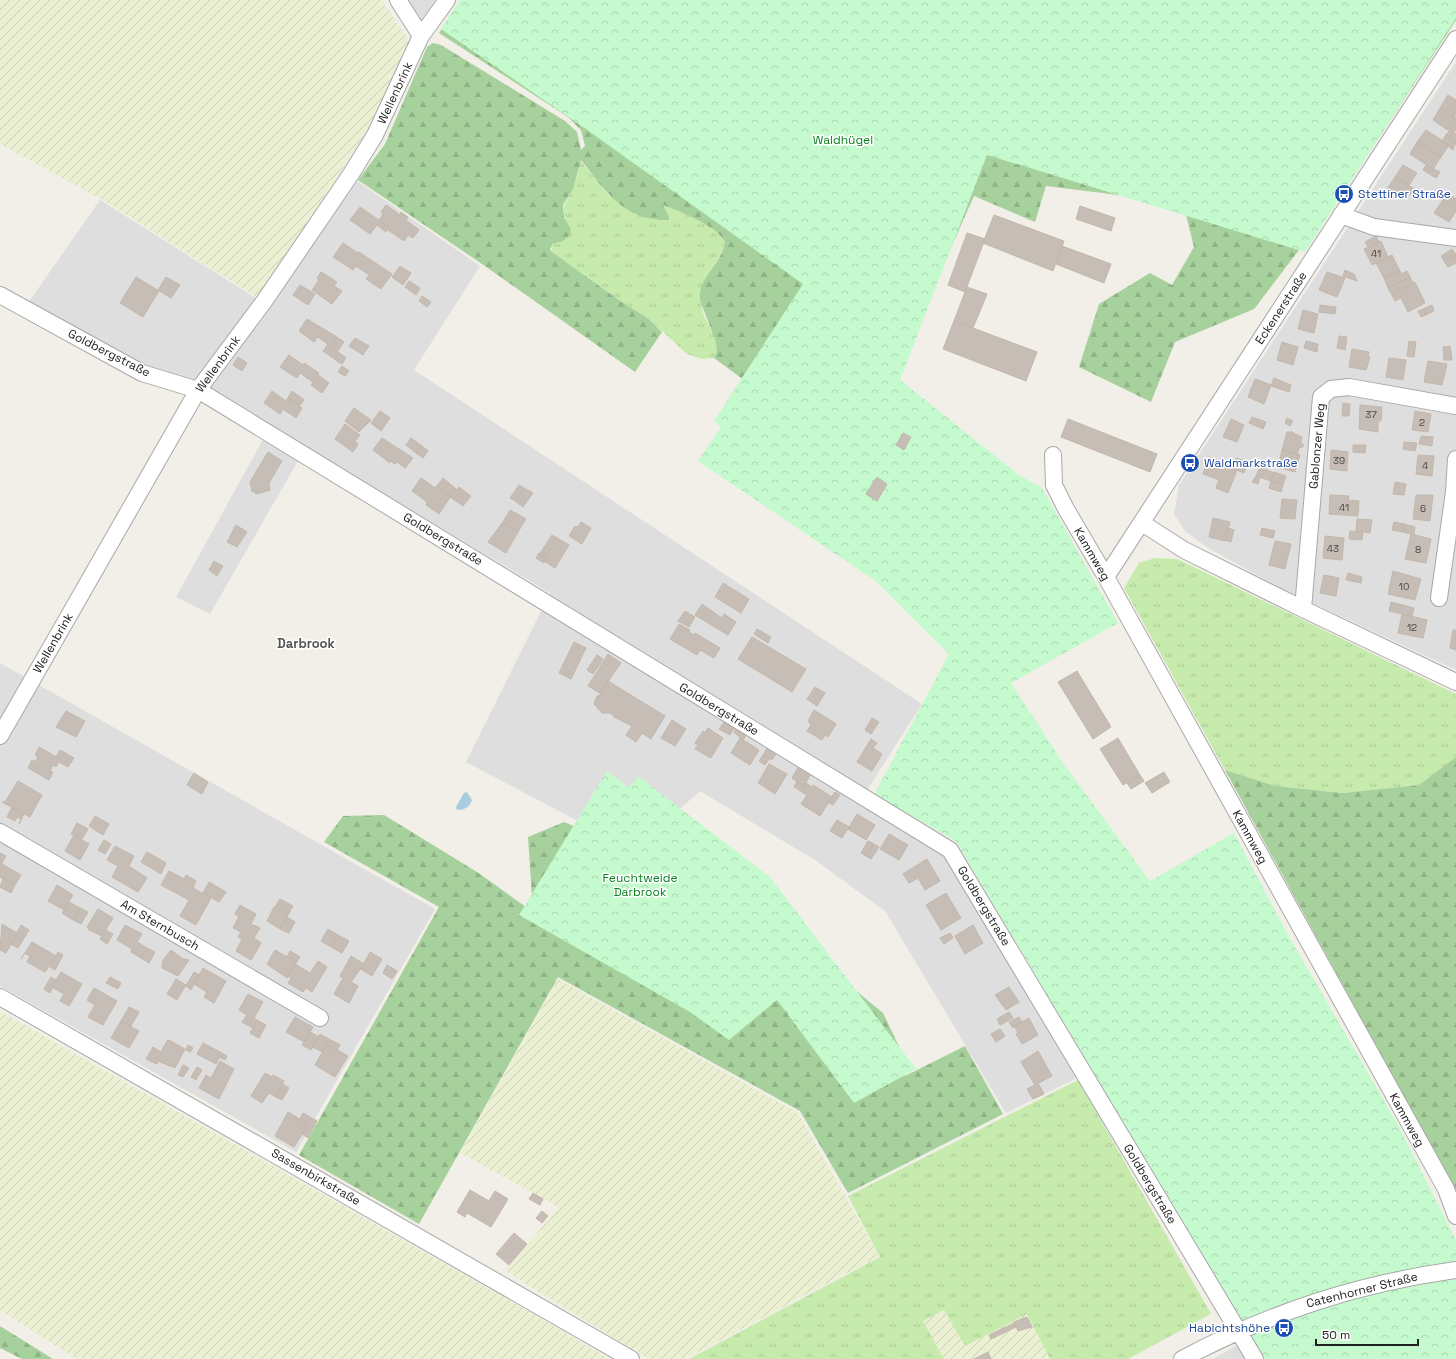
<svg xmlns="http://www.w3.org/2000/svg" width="1456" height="1359" viewBox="0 0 1456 1359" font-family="'Space Grotesk',sans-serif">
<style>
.residential{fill:#dfdede}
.farmland{fill:url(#farmland-furrows)}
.grass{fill:url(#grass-tufts)}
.forest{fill:url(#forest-firs)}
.park{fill:url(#park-crowns)}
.water{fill:#a8cddf}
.building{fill:#c6beb6;stroke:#c3b7a9}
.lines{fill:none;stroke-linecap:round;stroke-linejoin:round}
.minor-casing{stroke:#a8a8a8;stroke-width:18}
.minor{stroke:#fff;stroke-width:16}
.labels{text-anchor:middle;stroke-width:3;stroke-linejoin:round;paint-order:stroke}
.number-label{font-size:10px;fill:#4a4846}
.street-label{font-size:12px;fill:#212121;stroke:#fff}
.park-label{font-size:12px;fill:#0b8220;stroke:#fff}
.transit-label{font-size:12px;fill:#164399;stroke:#fff;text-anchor:start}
.neighbourhood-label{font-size:13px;font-weight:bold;fill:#545454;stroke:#fff}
</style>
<defs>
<pattern id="farmland-furrows" width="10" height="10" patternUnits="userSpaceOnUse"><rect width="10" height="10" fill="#ebf0d3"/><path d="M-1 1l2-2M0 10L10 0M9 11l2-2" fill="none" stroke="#c9ceb5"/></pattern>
<pattern id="grass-tufts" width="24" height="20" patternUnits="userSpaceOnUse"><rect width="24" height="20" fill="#c6ebad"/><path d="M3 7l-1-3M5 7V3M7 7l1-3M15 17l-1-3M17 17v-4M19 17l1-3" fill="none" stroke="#aac995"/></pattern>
<pattern id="forest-firs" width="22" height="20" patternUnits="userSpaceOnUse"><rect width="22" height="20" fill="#a6d19c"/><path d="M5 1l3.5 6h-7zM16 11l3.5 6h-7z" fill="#8fb386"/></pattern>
<pattern id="park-crowns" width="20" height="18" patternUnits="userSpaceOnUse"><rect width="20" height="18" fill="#c5face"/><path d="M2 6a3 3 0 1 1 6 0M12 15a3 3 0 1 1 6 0" fill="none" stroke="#a9d6b1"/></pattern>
</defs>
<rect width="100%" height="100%" fill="#f1efe7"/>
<!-- residential -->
<path class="residential" d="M404,0H435L419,24Z
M1456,62V670L1282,589L1208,548L1186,532L1174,514L1179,485Z
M357,181L480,266L414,370L922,704L860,801L943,855L1077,1078L1006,1113L885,911L815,860L700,791L664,823L578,821L466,762L550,593L306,447L210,614L176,597L271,425L221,394L136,364L28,303L100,200L270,307Z
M0,663L435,909L296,1152L0,986Z
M1237,1345L1246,1359H1213Z"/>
<!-- farmland -->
<path class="farmland" d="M0,0H382L411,45L368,129L258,298L101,199L0,144Z
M558,979L798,1113L879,1256L685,1359H648L505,1271L559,1207L460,1153Z
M0,1011L530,1312L609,1359H77L0,1310Z
M945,1310L965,1346L1027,1314L1050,1359H944L923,1321Z"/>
<!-- grass -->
<path class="grass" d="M580,160L610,197L669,217L663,205C679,211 717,226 725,242C717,271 694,279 703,313C707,325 727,347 714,358L702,359L687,354L649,319L619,300L552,252L551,245L553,243L563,242L570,227C558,207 566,205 573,187C577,179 579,169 580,160Z
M1155,558L1177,559L1456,694V757L1419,785L1343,793L1275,786L1225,770L1124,588L1139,563Z
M1078,1080L1211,1314L1128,1359H1050L1027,1314L965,1346L944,1310L923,1321L944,1359H689L880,1257L848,1196Z"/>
<!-- forest -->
<path class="forest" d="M462,0H1456V20L1341,195L1254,309L1175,342L1151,402L1079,367L1099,304L1150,273L1172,285L1194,247L1183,203L1046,186L1035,222L974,196L910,340L752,386L714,358C725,348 701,312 700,297C699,281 715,268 721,254C723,250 724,246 725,242C717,226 679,211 663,205L669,217V220C624,221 606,192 581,160L573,189L563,205L564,217L570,227L571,234L562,242L553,243L550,249L552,252L619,300L649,319L662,332L635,372L482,264L358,180L385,144L427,47L433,43L441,45L565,121L577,132L581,150L585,146L581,130L568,117L439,33Z
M1456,757V1191L1225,770L1275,786L1343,793L1419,785Z
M384,815L477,872L533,912L528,837L564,822L588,832L802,976L848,984L883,1013L904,1057L905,1076L965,1046L1003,1114L848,1193L800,1111L558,977L419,1224L299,1155L439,907L324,842L343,816Z
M0,1326L53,1359H22L0,1348Z"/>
<!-- park -->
<path class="park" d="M460,0H1456V18L1305,252L987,155L900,380L1019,475L1042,488L1118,623L1011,683L1065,766L1150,881L1234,833L1287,933L1397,1123L1456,1240V1359H1259L1252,1346L1255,1342L1180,1225L1068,1030L956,841L874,795L949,654L877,582L698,461L721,427L714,421L803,284L590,132L441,29Z
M607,771L629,788L638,776L770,877L916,1069L854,1103L777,1000L729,1040L690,1012L519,915Z"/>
<!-- water -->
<path class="water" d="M467,792L472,800C470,807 464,810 457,810L456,807L464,793Z"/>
<!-- building -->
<path class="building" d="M1448,95L1456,100V114L1454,117L1440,108Z
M1440,108L1454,117L1446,129L1433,120Z
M1454,117L1456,118V129L1454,132L1446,129Z
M1426,130L1449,145L1441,157L1417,142Z
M1450,130L1456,134V142L1446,135Z
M1446,135L1456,142L1453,150L1442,141Z
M1417,142L1441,157L1433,169L1410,154Z
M1403,165L1417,173L1409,185L1395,177Z
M1426,165L1440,172L1436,178L1423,170Z
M1395,177L1416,190L1412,196L1406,191L1401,198L1387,189Z
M1447,194L1456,199V211L1449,222L1434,213Z
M386,205L400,215L401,212L408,217L406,220L419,230L413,238L408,235L404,241L388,230L389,227L379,220L383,214L381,212Z
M1080,206L1115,218L1111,231L1076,219Z
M360,207L389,227L386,232L377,225L370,234L350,220Z
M994,215L1064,241L1053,271L983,243Z
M967,233L985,239L965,292L948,285Z
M1376,236L1379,242L1368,247L1365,242Z
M1381,241L1388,257L1372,265L1364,249Z
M343,243L358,253L359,252L392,274L381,289L366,279L369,275L356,266L353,270L333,257Z
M1062,246L1111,264L1104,283L1056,264Z
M1452,249L1456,255L1444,261L1441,256Z
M1392,255L1400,271L1384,278L1376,263Z
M1456,255V263L1448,267L1444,261Z
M400,266L411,273L403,285L392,277Z
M1345,270L1354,274L1357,281L1343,276Z
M1400,271L1402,274L1407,271L1410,277L1388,288L1384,278Z
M321,272L337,282L334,286L342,291L332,304L312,290L319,280L317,278Z
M1327,272L1345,278L1337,297L1319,290Z
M136,277L159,291L143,317L120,303Z
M166,277L180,285L171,298L158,290Z
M1410,277L1413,283L1398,290L1395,284Z
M409,281L420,288L416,295L405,287Z
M1415,282L1425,303L1408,312L1401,298L1395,301L1388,288L1395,284L1398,290Z
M300,285L315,294L308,305L293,295Z
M967,287L987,294L973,328L954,321Z
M422,296L431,302L427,307L419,301Z
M1320,305L1336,307L1335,314L1319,312Z
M1432,305L1434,311L1426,315L1423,309Z
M1423,309L1426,315L1421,317L1418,311Z
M1303,310L1318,314L1314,333L1298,329Z
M307,319L337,337L330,346L318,337L314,342L299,331Z
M954,321L1037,352L1026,381L943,349Z
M1339,336L1347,337L1345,350L1337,348Z
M337,337L344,342L333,358L323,351L328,344L330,346Z
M355,338L369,346L363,355L349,346Z
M1306,341L1318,344L1317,352L1304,348Z
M1409,341L1416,342L1414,357L1407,356Z
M1282,342L1298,347L1293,365L1277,360Z
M1450,346L1452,360H1444L1443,347Z
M1352,349L1369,352L1368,357H1370L1366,370L1349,367Z
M338,352L346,358L342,364L334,359Z
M289,355L303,365L304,363L319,373L313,382L300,373L297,378L280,367Z
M238,357L247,363L242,371L233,365Z
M1389,358L1406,360L1403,380L1386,377Z
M1428,361L1447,364L1442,385L1424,382Z
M342,366L349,371L345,376L338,372Z
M318,375L329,383L322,393L311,385Z
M1274,378L1291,385L1289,392L1271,386Z
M1255,379L1271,385L1264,404L1248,397Z
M272,391L286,401L288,398L302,408L296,418L283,409L280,414L264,403Z
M292,391L304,400L299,406L288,398Z
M1343,403L1350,404L1349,416H1342Z
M1360,405L1382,407L1381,421H1378V432L1359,429Z
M354,408L371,420L359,432L345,421Z
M380,411L390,418L381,431L371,423Z
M1415,411L1431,414L1428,432L1412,430Z
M1252,417L1266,422L1263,429L1249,423Z
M1287,418L1293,421L1290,426L1285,423Z
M1068,419L1157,454L1150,472L1061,437Z
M1231,419L1244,425L1237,442L1223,437Z
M345,424L360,435L355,441L358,444L353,452L335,439Z
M1287,432H1293L1295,434L1302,437L1301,442L1304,446L1299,448L1297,455L1282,450Z
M903,433L911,437L904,450L896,445Z
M1421,436L1433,437L1432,446L1419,444Z
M382,438L413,458L405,468L397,462L395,464L391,461L390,463L373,450Z
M411,438L422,446L416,453L406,445Z
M1404,442L1417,443L1415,451L1403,449Z
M1353,445H1366L1365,453L1353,452Z
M422,446L428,451L423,458L416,453Z
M1282,450L1300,455L1295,472L1280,468L1283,460L1280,459Z
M1331,450L1348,452L1347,471L1330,469Z
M268,452L282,461L269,483L270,490L257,494L252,491L250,482Z
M1418,455L1434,456L1432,476L1416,474Z
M1209,457L1226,463L1237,470L1228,493L1216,488L1219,480L1203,474Z
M1236,458L1248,462L1244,473L1232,468Z
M1260,467L1274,473L1271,481L1256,476Z
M1274,472L1286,476L1283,485L1271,481Z
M1256,476L1260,477L1258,484L1252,482Z
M877,477L887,484L877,501L866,494Z
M421,478L435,488L436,486L451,496L439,514L426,505L427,502L412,491Z
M443,478L456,489L451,496L437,486Z
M1271,481L1283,485L1281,492L1269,488Z
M1395,482L1406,484L1404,495L1393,494Z
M519,485L524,488L515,501L510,498Z
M459,487L471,496L463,506L450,497Z
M524,488L533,493L523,507L515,501Z
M1330,495L1349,496L1348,500L1359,501L1358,516L1329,514Z
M1416,495H1433L1430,521L1413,519Z
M1282,499L1297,500L1295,519L1280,518Z
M510,510L526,519L518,532L503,522Z
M1213,518L1230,522L1225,541L1209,537Z
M1357,519L1372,520L1370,533L1356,531Z
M503,522L518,532L506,553L488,542Z
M581,522L591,528L582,544L569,536L575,526L578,527Z
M1394,522L1404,524L1403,532L1392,530Z
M1404,524L1415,527L1414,535L1403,532Z
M236,525L247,532L237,547L227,542Z
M1228,528L1234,530L1231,542L1225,540Z
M1262,528L1275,531L1273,538L1260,535Z
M1350,531L1363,532L1362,540L1349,539Z
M1411,534L1431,539L1426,563L1405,559Z
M552,535L569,545L555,568L544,561L546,558L539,555Z
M1325,536L1344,538L1342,560L1323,558Z
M1275,541L1291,544L1285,569L1269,565Z
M539,553L546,558L544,563L536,558Z
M214,561L223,566L217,576L209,570Z
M1393,571L1421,579L1415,600L1388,594Z
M1348,573L1362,577L1361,583L1346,580Z
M1324,575L1339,578L1336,596L1320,593Z
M723,583L749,599L741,613L715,597Z
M1391,602L1414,608L1412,616L1389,611Z
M702,604L722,618L724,614L736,622L728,635L695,615Z
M685,611L695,617L689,627L678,621Z
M1402,614L1427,620L1423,638L1398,633Z
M679,624L690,630L689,632L694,635L695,633L720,648L714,658L700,650L697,655L670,639Z
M757,629L771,637L768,643L754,634Z
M1453,630H1456V650L1450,648Z
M752,637L806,669L792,692L738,659Z
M574,642L586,648L571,679L559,673Z
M608,654L621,663L600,693L588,686Z
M597,655L603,659L593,674L587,670Z
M1077,671L1111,727L1093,739L1058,682Z
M608,681L665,716L651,739L642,733L636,742L626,735L632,726L614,717L611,713H602L594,704L597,696H599Z
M815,687L825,693L817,706L807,699Z
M814,710L836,724L828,737L825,735L822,740L807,731L811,725L808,721Z
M66,711L85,721L76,737L56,727Z
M872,718L879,722L871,734L865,730Z
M726,719L736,725L730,735L719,729Z
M672,720L686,729L675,746L661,738Z
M738,726L748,732L743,740L734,732Z
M708,728L723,738L711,758L695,749L698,745L695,743L703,731L705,733Z
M740,738L759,750L750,765L731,753Z
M1118,738L1140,775L1123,785L1100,749Z
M871,739L877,743L873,748L882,754L872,771L857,762Z
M769,745L778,751L772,760L763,755Z
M39,747L60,759L56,767L53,765L50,771L53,772L49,780L28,768L32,760L35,762L38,757L35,755Z
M60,750L74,758L68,767L59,762L60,759L56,757Z
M763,755L769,759L765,765L759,761Z
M769,764L787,774L775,794L758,783Z
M800,764L812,772L804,786L792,778Z
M1164,772L1170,782L1152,793L1145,783Z
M194,773L208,782L202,794L187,785Z
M1140,775L1144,781L1131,789L1127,783Z
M18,781L42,795L30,817L2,802H5Z
M797,781L804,786L806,783L812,787L813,785L832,797L820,816L801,804L807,795L794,787Z
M835,792L840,795L833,805L828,802Z
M12,807L24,814L19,824L21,819L17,817L15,821L7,817Z
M857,814L875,825L866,840L848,829Z
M95,816L109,824L103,835L89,826Z
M837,820L849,827L842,838L830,831Z
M77,823L88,829L82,839L71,834Z
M889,834L908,845L899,860L880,849Z
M74,835L89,844L80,860L65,851Z
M104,840L111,844L105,854L98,850Z
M868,841L874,844L866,856L861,853Z
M874,844L879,847L871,859L866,856Z
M115,846L134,856L129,866L147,878L138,892L112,877L118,866L107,860Z
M147,852L166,863L161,874L141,862Z
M0,853L6,856L0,867Z
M927,859L940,881L925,890L918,878L909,883L903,874Z
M2,864L21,875L15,885L0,877V867Z
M169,871L184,879L186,875L196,881L193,888L211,898L196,925L180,916L189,900L161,885Z
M3,879L15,885L11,893L0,887Z
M209,882L226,892L219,902L203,893Z
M57,885L73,895L64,910L48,901Z
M946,893L961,918L941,930L926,905Z
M280,899L293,906L288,915L275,907Z
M69,902L80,908L73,920L62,913Z
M240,905L256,914L251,924L260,928L254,938L261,943L251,960L236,951L242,939L238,937L241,932L233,928L239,916L235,914Z
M274,907L288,915L280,929L267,921Z
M80,908L88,912L81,924L73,920Z
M98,909L113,918L102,936L89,930L87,927Z
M287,917L295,922L289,933L280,929Z
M2,924L17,933L6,953L0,950Z
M21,925L29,930L18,948L11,944Z
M125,925L142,934L137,942L147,948L141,958L131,952L132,949L117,940Z
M973,925L983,943L965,954L955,936Z
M328,929L338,935L331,947L321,941Z
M106,930L113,934L107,944L100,939Z
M950,933L953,938L944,944L940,938Z
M338,935L349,941L342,953L331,947Z
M32,942L56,956L45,972L27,962L30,956L25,953L21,959Z
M147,948L155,952L149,963L141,958Z
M171,950L183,959L189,960L178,976L162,968L163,960Z
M275,950L287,957L290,951L300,957L287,978L267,964Z
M58,952L63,955L55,970L50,967Z
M370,952L382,959L372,976L361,969Z
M351,956L364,964L351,982L358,986L349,1003L334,994L343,978L340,976Z
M318,961L327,967L312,992L306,988L303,992L288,983L291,978L288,976L295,964L310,973Z
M387,965L397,971L392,979L383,973Z
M203,968L226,981L214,1003L204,997L207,992L194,984Z
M61,972L82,984L69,1006L60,1001L64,994L52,987Z
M194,972L199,975L191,990L186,986Z
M51,977L56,980L50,993L44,989Z
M110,977L121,983L118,989L106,983Z
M176,979L186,985L177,1000L167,994Z
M1009,987L1019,1002L1006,1010L995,995Z
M94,988L117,1001L103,1025L88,1017L95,1005L87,1000Z
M248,994L263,1002L254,1018L257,1020L253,1028L242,1022L247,1015L239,1010Z
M129,1007L139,1012L131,1026L121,1021Z
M1009,1012L1013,1018L1000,1025L997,1019Z
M295,1017L313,1027L304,1042L286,1032Z
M1019,1017L1022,1022L1012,1027L1009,1022Z
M1029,1018L1038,1035L1022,1044L1016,1034L1018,1033L1015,1027H1012Z
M257,1020L266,1025L259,1038L250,1033Z
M121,1021L139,1031L129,1048L111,1038Z
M1000,1029L1005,1036L996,1042L991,1034Z
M310,1032L319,1037L311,1050L302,1045Z
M320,1034L340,1045L337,1050L327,1044L322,1052L313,1047Z
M169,1040L185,1049L175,1068L160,1062V1059L157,1064L146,1059L153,1047L161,1052L167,1041Z
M203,1043L222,1053L216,1064L197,1054Z
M327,1044L348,1056L335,1077L315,1065Z
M188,1045L193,1048L190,1052L186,1050Z
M1038,1051L1052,1076L1035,1085L1021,1062Z
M222,1053L227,1056L225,1060L219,1057Z
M220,1061L234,1069L219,1099L199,1088L206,1075L211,1078Z
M183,1065L189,1068L183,1077L178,1075Z
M197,1067L202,1070L196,1080L191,1077Z
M265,1073L272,1077L273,1075L284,1081L276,1097L269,1093L262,1103L251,1096Z
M1038,1083L1044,1094L1033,1099L1027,1089Z
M283,1084L289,1088L282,1100L276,1097Z
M288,1112L308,1124L294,1147L275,1136Z
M303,1113L317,1121L308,1138L302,1134L308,1124L300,1119Z
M470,1190L489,1201L495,1191L508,1199L491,1227L467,1213L465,1217L457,1212Z
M533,1193L543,1199L540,1205L529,1199Z
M542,1211L548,1216L542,1223L536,1218Z
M514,1233L527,1244L509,1265L496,1254Z
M1027,1317L1032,1327L1018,1331L1014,1322Z
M1014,1323L1016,1327L991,1339L989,1335Z
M988,1352L991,1359H974Z"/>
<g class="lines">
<!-- minor casing -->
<g class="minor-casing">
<path id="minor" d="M398,0L421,36
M1341,215L1374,227L1456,238
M0,295L142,373L198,390L950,850L1255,1359
M1053,455L1054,485L1066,509L1106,577L1446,1189L1456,1216
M1142,523L1184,550L1303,609L1456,682
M1106,577L1456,39
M1439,598L1454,492L1456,459
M1303,609L1321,397L1331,389L1349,387L1456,406
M0,736L198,390L265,300L351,174L375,135L421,36L447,0
M0,832L320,1018
M0,997L631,1359
M1182,1359C1272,1312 1356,1284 1456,1270"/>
</g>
<!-- minor -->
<use href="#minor" class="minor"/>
</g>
<!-- icons -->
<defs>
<g id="bus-disc" transform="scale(1)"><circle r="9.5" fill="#1a4fb4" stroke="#fff"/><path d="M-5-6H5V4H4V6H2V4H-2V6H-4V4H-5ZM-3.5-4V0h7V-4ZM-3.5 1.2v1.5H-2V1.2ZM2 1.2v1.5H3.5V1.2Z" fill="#fff"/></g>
</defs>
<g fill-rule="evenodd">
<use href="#bus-disc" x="1344" y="194"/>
<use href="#bus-disc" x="1190" y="463"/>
<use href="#bus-disc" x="1284" y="1328"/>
</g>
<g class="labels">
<!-- number labels -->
<g class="number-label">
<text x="1376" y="257">41</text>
<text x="1371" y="418">37</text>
<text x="1422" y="426">2</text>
<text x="1339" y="464">39</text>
<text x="1425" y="469">4</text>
<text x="1344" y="511">41</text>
<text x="1423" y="512">6</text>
<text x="1333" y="552">43</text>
<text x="1418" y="553">8</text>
<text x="1404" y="590">10</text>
<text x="1412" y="631">12</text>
</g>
<!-- street labels -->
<g class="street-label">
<text transform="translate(395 93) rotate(-65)" y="4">Wellenbrink</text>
<text transform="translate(1281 308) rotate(-57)" y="4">Eckenerstraße</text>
<text transform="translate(109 353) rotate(27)" y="4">Goldbergstraße</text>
<text transform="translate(218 364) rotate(-54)" y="4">Wellenbrink</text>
<text transform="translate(1317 446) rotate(-85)" y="4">Gablonzer Weg</text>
<text transform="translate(443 539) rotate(31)" y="4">Goldbergstraße</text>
<text transform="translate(1092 554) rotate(60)" y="4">Kammweg</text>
<text transform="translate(53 643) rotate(-60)" y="4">Wellenbrink</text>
<text transform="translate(719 709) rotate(31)" y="4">Goldbergstraße</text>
<text transform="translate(1250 837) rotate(61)" y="4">Kammweg</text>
<text transform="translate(984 906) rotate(59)" y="4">Goldbergstraße</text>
<text transform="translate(160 925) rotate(30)" y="4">Am Sternbusch</text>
<text transform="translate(1407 1120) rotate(61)" y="4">Kammweg</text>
<text transform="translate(316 1177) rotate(30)" y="4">Sassenbirkstraße</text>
<text transform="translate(1150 1184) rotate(59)" y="4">Goldbergstraße</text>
<text transform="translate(1362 1290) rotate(-14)" y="4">Catenhorner Straße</text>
</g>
<!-- park labels -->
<g class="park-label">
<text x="843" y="144">Waldhügel</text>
<text x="640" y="882">Feuchtweide<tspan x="640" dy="14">Darbrook</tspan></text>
</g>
<!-- transit labels -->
<g class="transit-label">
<text x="1358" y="198">Stettiner Straße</text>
<text x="1204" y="467">Waldmarkstraße</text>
<text x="1270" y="1332" text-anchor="end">Habichtshöhe</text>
</g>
<!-- neighbourhood labels -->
<g class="neighbourhood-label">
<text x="306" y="648">Darbrook</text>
</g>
</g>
<!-- scale -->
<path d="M1316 1339v6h102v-6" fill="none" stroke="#212121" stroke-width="2"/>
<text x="1322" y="1339" font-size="12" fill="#212121" stroke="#ffffff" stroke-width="3" paint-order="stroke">50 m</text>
</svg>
